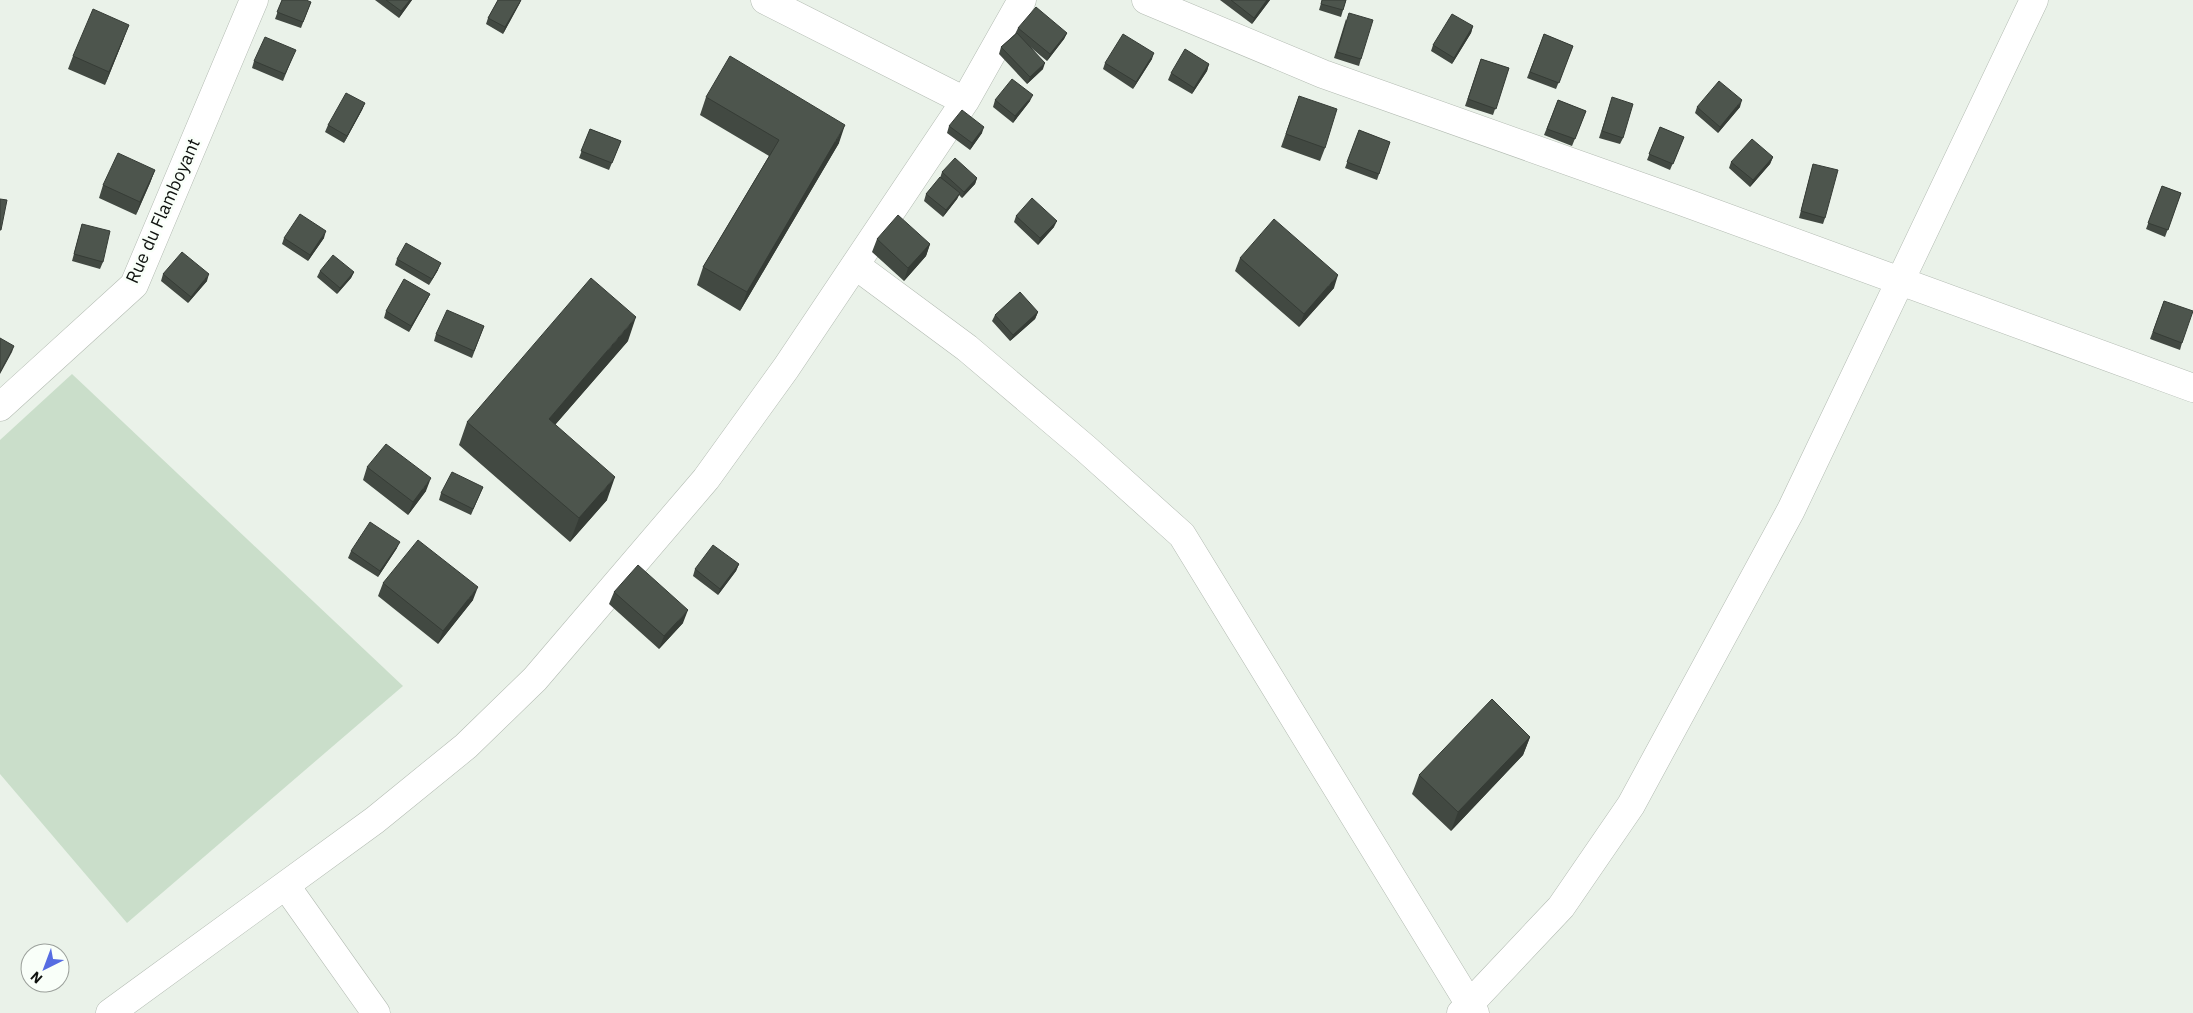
<svg xmlns="http://www.w3.org/2000/svg" width="2193" height="1013" viewBox="0 0 2193 1013" font-family="'IBM Plex Sans',sans-serif">
<style>
.green{fill:#cadeca}
.lines{fill:none;stroke-linecap:round;stroke-linejoin:round}
.minor-casing{stroke:#b3bbb2;stroke-width:29}
.minor{stroke:#fff;stroke-width:28}
.wall{fill:#424942}
.shaded-wall{fill:#363c36}
.building{fill:#4d554d;stroke:#363c36}
.labels{text-anchor:middle;stroke-width:5;stroke-linejoin:round;paint-order:stroke}
.street-label{font-size:18px;fill:#0e110e;stroke:#f9fff9}
</style>
<rect width="100%" height="100%" fill="#eaf2e9"/>
<!-- green -->
<path class="green" d="M72,374L403,686L127,923L0,774V440Z"/>
<g class="lines">
<!-- minor casing -->
<g class="minor-casing">
<path id="minor" d="M765,0L965,101
M1146,0L1323,74L1681,201L2193,388
M855,265L967,348L1085,448L1182,535L1475,1013
M0,407L134,285L254,0
M286,886L376,1013
M110,1013L375,820L466,746L535,679L706,479L786,368L965,101L1022,0
M1461,1013L1561,907L1631,805L1791,510L2034,0"/>
</g>
<!-- minor -->
<use href="#minor" class="minor"/>
</g>
<!-- wall -->
<path class="wall" d="M282,0L311,2L301,28L275,19Z
M375,0H412L399,18Z
M498,0H521L503,34L486,24L488,18Z
M1220,0H1270L1252,24Z
M1322,0H1346L1341,17L1319,10Z
M1346,19L1361,59L1359,66L1334,58Z
M1473,26L1471,33L1452,64L1431,51L1433,45Z
M1018,28L1067,33L1064,39L1047,61L1029,46L1043,69L1027,84L999,54L1001,47L1015,34Z
M1544,34L1573,46L1556,89L1527,78Z
M124,38L105,85L68,69L73,56Z
M293,56L283,81L252,68L254,61Z
M1152,59L1133,89L1103,69L1105,63Z
M1481,59L1509,68L1493,115L1465,106Z
M1209,64L1207,71L1192,94L1168,80L1171,73Z
M1299,96L1325,148L1320,161L1281,147Z
M706,97L839,143L740,311L697,285L703,267L769,156L700,115Z
M995,100L1030,101L1013,123L993,107Z
M1558,100L1586,111L1572,146L1544,135Z
M365,103L362,110L344,143L325,132L328,125Z
M1610,104L1623,138L1620,144L1599,138Z
M1697,107H1740L1718,133L1695,113Z
M949,126L982,133L970,150L947,133Z
M1660,127L1684,137L1670,170L1647,160Z
M590,129L621,141L609,170L579,158Z
M1359,130L1390,142L1377,180L1345,168Z
M1773,157L1770,164L1750,187L1729,168L1731,162Z
M1813,164L1825,218L1823,224L1799,218Z
M155,170L150,183L136,215L99,198L103,185Z
M942,172L977,178L975,184L962,198L959,195L957,199L943,217L924,201L926,194L940,178Z
M2162,186L2181,193L2165,237L2146,229Z
M1016,216L1054,227L1038,245L1014,222Z
M82,224L103,262L100,269L72,261Z
M284,238H324L308,261L282,244Z
M877,239L930,244L926,256L904,281L872,252Z
M1240,258L1334,288L1299,327L1235,271Z
M397,259L438,270L429,285L395,265Z
M320,271L354,272L351,278L337,294L317,277Z
M163,274L207,281L188,303L161,281Z
M430,294L427,300L409,332L384,318L386,311Z
M2164,301L2182,343L2180,350L2150,339Z
M1038,312L1035,319L1010,341L992,321L995,315Z
M484,326L472,358L434,341L436,334Z
M628,341L555,425L607,500L570,542L459,445L467,422Z
M367,467L426,491L408,515L363,480Z
M483,487L471,515L439,500L441,493Z
M397,548L378,577L348,558L351,551Z
M739,564L736,571L718,595L693,576L695,569Z
M383,583L473,600L438,644L378,596Z
M614,592L683,623L659,649L609,604Z
M1530,737L1523,755L1451,831L1412,794L1419,775Z"/>
<!-- shaded-wall -->
<path class="shaded-wall" d="M410,0H412L399,18L401,11Z
M521,0L520,3L503,34L505,27Z
M1267,0H1270L1252,24L1254,18Z
M129,25L124,38L105,85L109,72Z
M1473,26L1471,33L1452,64L1454,58Z
M1067,33L1064,39L1047,61L1050,54Z
M1154,53L1152,59L1133,89L1136,82Z
M1045,63L1043,69L1027,84L1030,77Z
M1209,64L1207,71L1192,94L1194,88Z
M1033,95L1030,101L1013,123L1015,116Z
M1742,100L1740,107L1718,133L1720,127Z
M365,103L362,110L344,143L347,136Z
M845,125L839,143L740,311L747,292Z
M984,127L982,133L970,150L972,143Z
M1773,157L1770,164L1750,187L1753,180Z
M155,170L150,183L136,215L140,202Z
M977,178L975,184L962,198L964,192Z
M960,193L957,199L943,217L946,210Z
M1057,221L1054,227L1038,245L1040,238Z
M326,231L324,238L308,261L310,255Z
M930,244L926,256L904,281L908,268Z
M441,263L438,270L429,285L432,279Z
M354,272L351,278L337,294L340,288Z
M209,274L207,281L188,303L191,297Z
M1338,275L1334,288L1299,327L1304,314Z
M430,294L427,300L409,332L411,326Z
M1038,312L1035,319L1010,341L1013,335Z
M636,317L628,341L540,442L549,419Z
M14,346L12,352L0,374V372Z
M615,477L607,500L570,542L579,518Z
M431,478L426,491L408,515L413,502Z
M400,542L397,548L378,577L380,571Z
M739,564L736,571L718,595L720,589Z
M478,587L473,600L438,644L443,631Z
M688,610L683,623L659,649L664,636Z
M1530,737L1523,755L1451,831L1458,812Z"/>
<!-- building -->
<path class="building" d="M282,0H306L311,2L303,22L277,12Z
M386,0H410L401,11Z
M498,0H521L505,27L488,18Z
M1231,0H1267L1254,18Z
M1322,0H1346L1343,10L1321,4Z
M1036,7L1067,33L1050,54L1018,28Z
M93,9L129,25L109,72L73,56Z
M1349,13L1373,20L1361,59L1337,52Z
M1452,14L1473,26L1454,58L1433,45Z
M1017,33L1045,63L1030,77L1001,47Z
M1123,34L1154,53L1136,82L1105,63Z
M1544,34L1573,46L1559,83L1530,72Z
M265,37L296,50L285,74L254,61Z
M1185,49L1209,64L1194,88L1171,73Z
M730,56L845,125L747,292L703,267L779,140L706,97Z
M1481,59L1509,68L1496,109L1468,99Z
M1012,79L1033,95L1015,116L995,100Z
M1719,81L1742,100L1720,127L1697,107Z
M346,93L365,103L347,136L328,125Z
M1299,96L1337,109L1325,148L1286,134Z
M1612,97L1633,104L1623,138L1602,131Z
M1558,100L1586,111L1575,139L1547,129Z
M962,110L984,127L972,143L949,126Z
M1660,127L1684,137L1673,164L1649,154Z
M590,129L621,141L612,163L581,151Z
M1359,130L1390,142L1379,174L1347,162Z
M1752,139L1773,157L1753,180L1731,162Z
M118,153L155,170L140,202L103,185Z
M955,158L977,178L964,192L942,172Z
M1813,164L1838,170L1825,218L1801,211Z
M940,177L960,193L946,210L926,194Z
M2162,186L2181,193L2168,230L2148,223Z
M1032,198L1057,221L1040,238L1016,216Z
M0,199L7,200L1,230H0Z
M300,214L326,231L310,255L284,238Z
M898,215L930,244L908,268L877,239Z
M1274,219L1338,275L1304,314L1240,258Z
M82,224L110,231L103,262L74,254Z
M406,243L441,263L432,279L397,259Z
M182,252L209,274L191,297L163,274Z
M333,255L354,272L340,288L320,271Z
M591,278L636,317L549,419L615,477L579,518L467,422Z
M404,279L430,294L411,326L386,311Z
M1020,292L1038,312L1013,335L995,315Z
M2164,301L2193,311L2182,343L2153,332Z
M447,310L484,326L474,351L436,334Z
M0,338L14,346L0,372Z
M386,444L431,478L413,502L367,467Z
M452,472L483,487L473,509L441,493Z
M370,522L400,542L380,571L351,551Z
M418,540L478,587L443,631L383,583Z
M713,545L739,564L720,589L695,569Z
M638,565L688,610L664,636L614,592Z
M1492,699L1530,737L1458,812L1419,775Z"/>
<g class="labels">
<!-- street labels -->
<g class="street-label">
<text transform="translate(163 211) rotate(-66)" y="6">Rue du Flamboyant</text>
</g>
</g>
<!-- north arrow -->
<g transform="translate(45 968) rotate(222)"><circle r="24" fill="#f9fff9" stroke="#9ba09b"/>
<path d="M0-4L9 19L0 12L-9 19Z" fill="#566ce2"/>
<text y="-8" font-size="14" font-weight="bold" text-anchor="middle" fill="#0e110e">N</text>
</g>
</svg>
